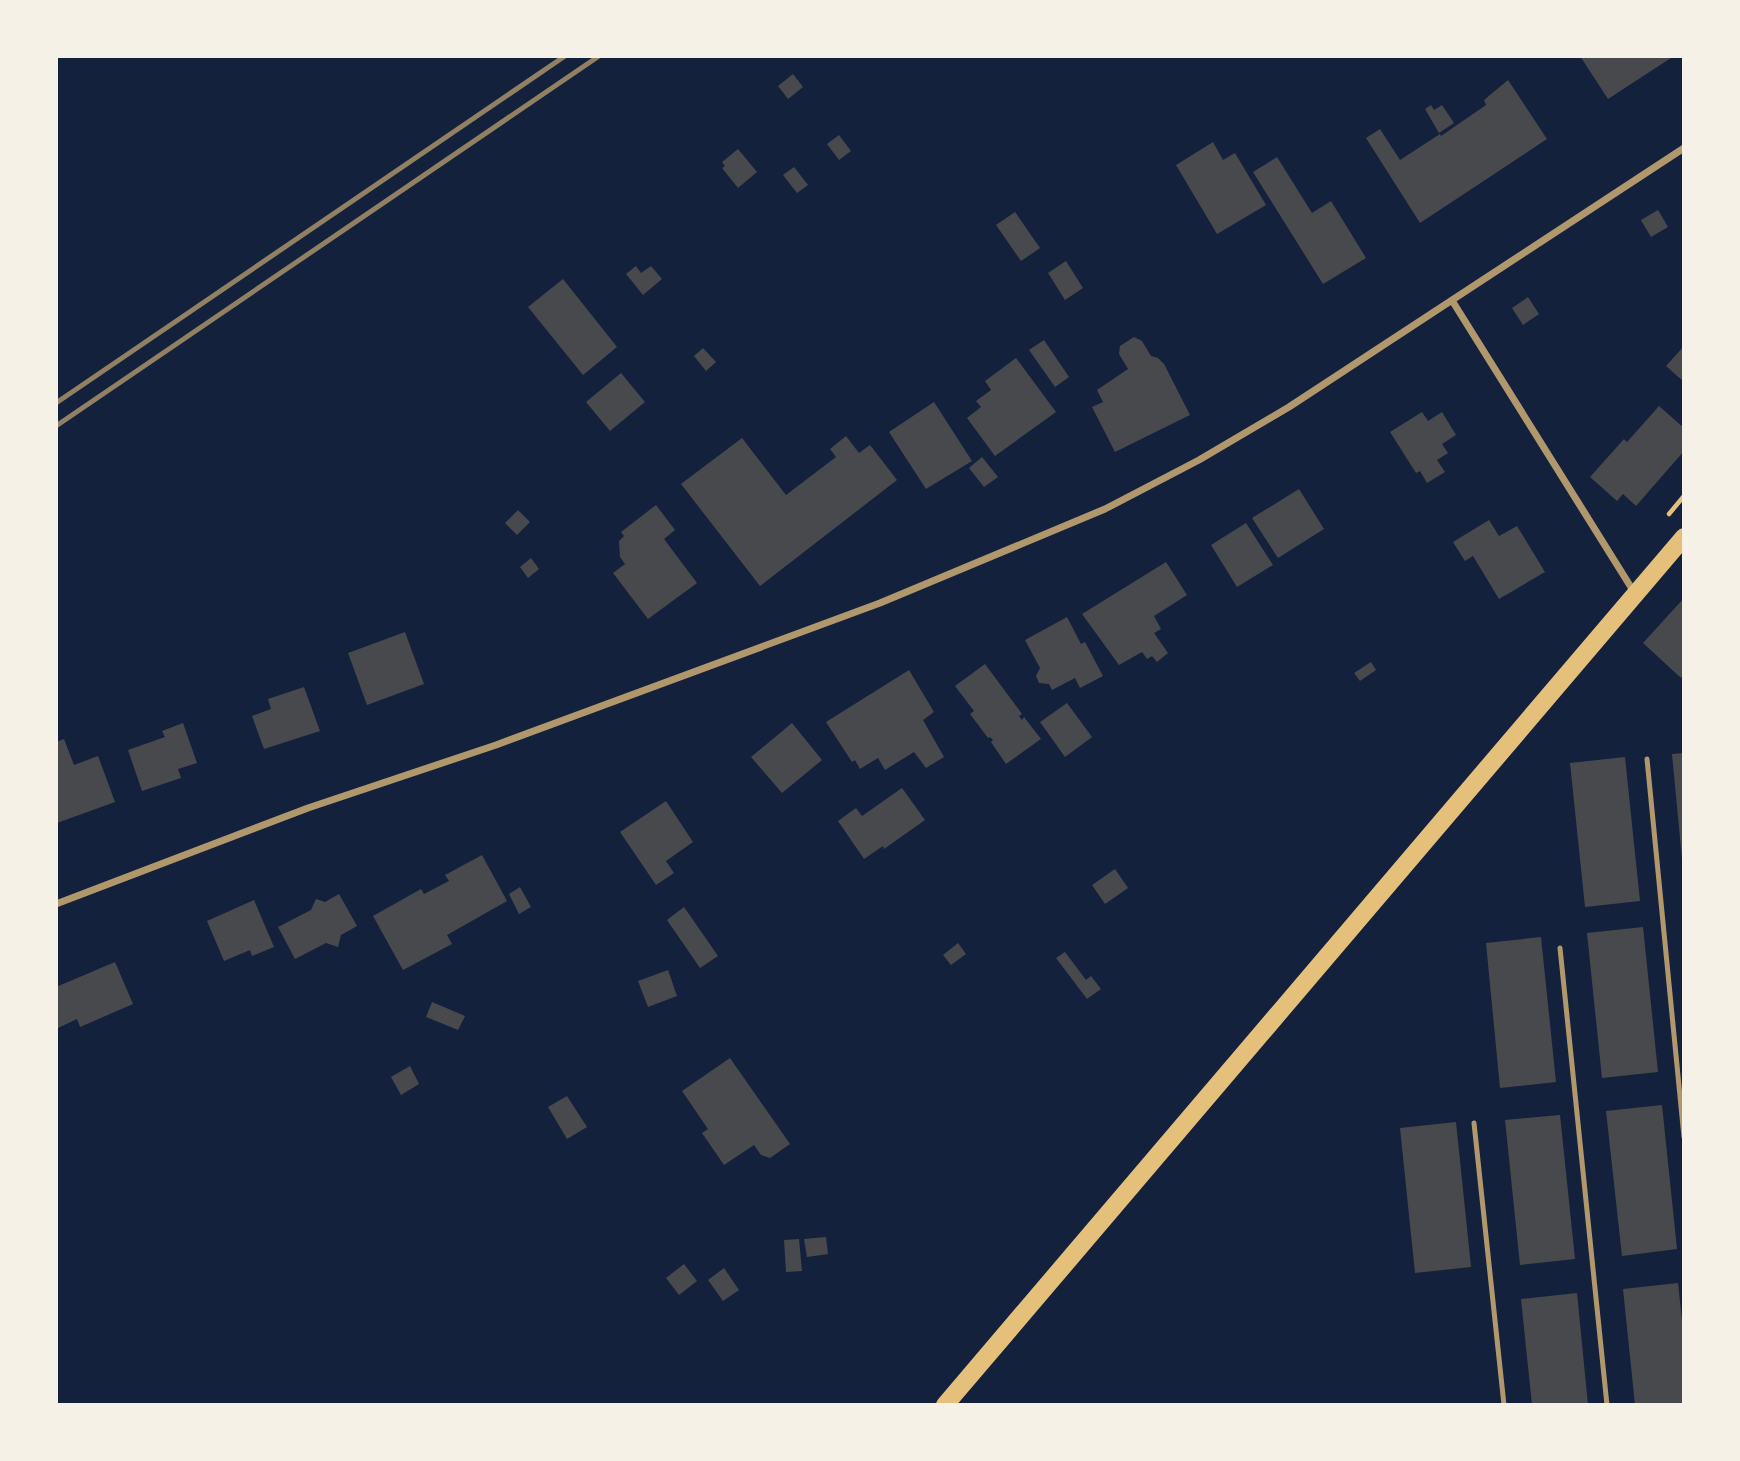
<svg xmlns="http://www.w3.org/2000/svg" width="1740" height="1461" viewBox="0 0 1740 1461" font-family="'Titillium Web',sans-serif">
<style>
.building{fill:#48494c}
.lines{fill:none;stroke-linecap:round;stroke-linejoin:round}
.path{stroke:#e5c07b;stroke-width:4.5}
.service{stroke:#b1986c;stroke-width:5}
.minor{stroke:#b1986c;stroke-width:7}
.primary{stroke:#e5c07b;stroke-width:18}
.rail{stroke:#918062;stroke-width:5}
</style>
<rect width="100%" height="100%" fill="#14213d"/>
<!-- building -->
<path class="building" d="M1580,56H1674L1608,99Z
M793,74L803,87L788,99L778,86Z
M1508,80L1547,139L1420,223L1366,138L1380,129L1400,160L1440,134L1441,136L1486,105L1484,100Z
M1431,105L1434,110L1442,105L1454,123L1439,133L1425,109Z
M839,135L851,151L839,160L827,144Z
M1213,142L1223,160L1235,153L1266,205L1217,234L1176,165Z
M738,149L757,172L738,188L722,168L725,166L722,162Z
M1277,157L1312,213L1331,201L1366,258L1323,284L1253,172Z
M794,167L808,185L797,193L783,175Z
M1658,210L1668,227L1651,237L1641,220Z
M1015,212L1040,248L1021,261L996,225Z
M1066,261L1083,288L1065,300L1048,273Z
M636,266L641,273L651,266L662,279L643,295L626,274Z
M563,279L617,347L583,375L528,307Z
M1528,297L1539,314L1523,325L1512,308Z
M1134,337L1142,341L1151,356L1158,358L1164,364L1190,415L1115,452L1092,407L1103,402L1097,390L1128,369L1119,354L1120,346Z
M1044,340L1069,377L1055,387L1029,350Z
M1684,346V382L1666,366Z
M703,348L716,362L706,371L694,356Z
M1016,358L1056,412L995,456L967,418L981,407L976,401L991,390L985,381Z
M621,373L645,402L610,431L586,402Z
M934,402L972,461L926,489L889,432Z
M1659,406L1684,428V451L1636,506L1623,494L1617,501L1590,477L1624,439L1627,442Z
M1422,412L1428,421L1442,412L1456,435L1442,444L1448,453L1437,460L1445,472L1427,483L1420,471L1416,473L1390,432Z
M846,436L859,453L870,445L897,480L760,586L681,484L742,438L786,495L836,457L830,449Z
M982,457L998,477L984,487L969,468Z
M1299,489L1324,529L1278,558L1252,518Z
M656,505L675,530L664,539L697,583L648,619L613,573L625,564L620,557L619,541L624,536L621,532Z
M518,510L530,522L517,535L505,523Z
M1489,520L1499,536L1517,526L1545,572L1499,599L1473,556L1465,561L1453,542Z
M1246,523L1273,565L1237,587L1211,545Z
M531,558L539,569L528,578L520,567Z
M1166,562L1187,595L1154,616L1161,629L1154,633L1168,653L1157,662L1152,656L1147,659L1142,652L1119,665L1082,614Z
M1684,598V674L1681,678L1643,643Z
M1067,617L1081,644L1085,642L1103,676L1080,688L1075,678L1052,690L1049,684L1039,683L1036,676L1040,668L1025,640Z
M405,632L424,684L367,705L348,653Z
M1371,662L1376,670L1360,681L1354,673Z
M985,664L1022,714L1019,716L1022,720L1024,717L1041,739L1006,764L991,742L993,740L990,737L988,738L970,714L974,711L955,686Z
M909,670L934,712L923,720L944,757L926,768L914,752L885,770L878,758L860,769L855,760L852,762L826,722Z
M304,687L320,731L264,749L252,716L271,709L268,699Z
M1067,703L1092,737L1065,757L1040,722Z
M183,723L197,763L178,769L181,778L142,791L128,750L165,737L162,731Z
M792,723L822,760L782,793L751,757Z
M64,739L74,765L98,756L115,802L57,823L56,742Z
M1684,753V859H1682L1672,754Z
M1625,757L1640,901L1585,907L1570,763Z
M902,788L925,820L884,849L883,846L864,859L838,821L856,808L862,816Z
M666,801L693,842L666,861L674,873L656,885L620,832Z
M482,855L507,901L447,935L452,944L403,970L373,916L421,889L424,894L449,881L445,875Z
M1115,869L1128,888L1105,904L1092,885Z
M520,887L531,907L519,914L509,894Z
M339,894L357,926L341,935L338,947L326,943L295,959L278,927L311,910L316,899L325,902Z
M254,900L274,947L252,956L250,950L224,961L207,921Z
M684,907L718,956L700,968L667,920Z
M1643,927L1658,1072L1602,1078L1587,933Z
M1541,937L1556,1082L1500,1088L1486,943Z
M958,943L966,954L951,965L943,955Z
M1065,952L1086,980L1091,976L1101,989L1087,999L1056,958Z
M115,962L133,1004L80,1027L77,1019L56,1029V987Z
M668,970L677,996L648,1007L638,981Z
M432,1002L465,1016L458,1030L426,1017Z
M730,1058L790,1144L770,1158L761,1155L754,1145L724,1165L702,1133L708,1129L682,1091Z
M410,1066L419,1084L401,1095L391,1077Z
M567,1096L587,1127L567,1139L548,1107Z
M1662,1105L1677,1249L1622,1256L1606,1111Z
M1560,1115L1575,1259L1520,1265L1505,1120Z
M1456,1122L1471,1267L1415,1273L1400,1128Z
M826,1237L828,1254L807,1257L804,1239Z
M799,1239L802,1271L786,1272L784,1240Z
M684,1264L697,1281L679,1295L666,1278Z
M724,1268L739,1290L723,1301L708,1280Z
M1678,1283L1684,1339V1405H1635L1623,1289Z
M1577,1293L1588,1405H1532L1521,1299Z"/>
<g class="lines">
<!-- path -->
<path class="path" d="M1669,514L1684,496"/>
<!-- service -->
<path class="service" d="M1647,759L1684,1137
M1560,948L1607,1405
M1474,1123L1504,1405"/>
<!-- minor -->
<path class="minor" d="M1453,302L1634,592
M56,904L308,808L496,745L880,603L1105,509L1199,460L1289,407L1684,148"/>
<!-- primary -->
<path class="primary" d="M945,1405L1684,537"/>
<!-- rail -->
<path class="rail" d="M56,403L565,56
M56,426L599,56"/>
</g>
<!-- border -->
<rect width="1740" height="1461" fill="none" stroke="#f6f1e7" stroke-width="116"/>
</svg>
